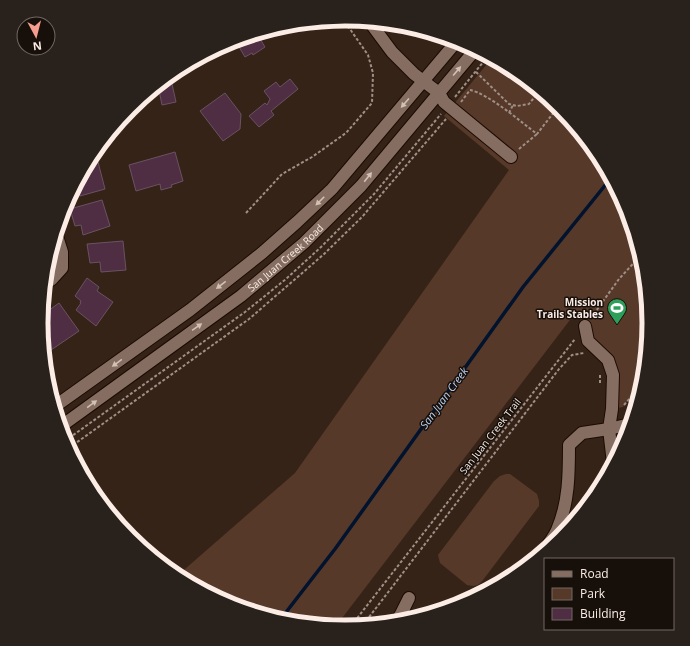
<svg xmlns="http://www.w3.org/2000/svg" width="690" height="646" viewBox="0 0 690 646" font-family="'Open Sans',sans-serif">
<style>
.green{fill:#563928}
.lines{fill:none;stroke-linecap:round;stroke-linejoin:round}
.stream{stroke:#01132e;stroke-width:3.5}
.building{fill:#4f2d43;stroke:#695361}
.minor-casing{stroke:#1d0b03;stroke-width:14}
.path{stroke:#9f8f86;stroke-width:2;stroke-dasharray:3 2;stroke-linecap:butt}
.minor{stroke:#856e61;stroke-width:12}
.oneway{fill:#d2c1b7}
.labels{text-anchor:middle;stroke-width:3;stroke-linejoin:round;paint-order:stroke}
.street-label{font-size:10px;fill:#fbede6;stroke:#170f0a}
.poi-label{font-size:10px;font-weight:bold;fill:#fbede6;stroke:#170f0a;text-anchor:end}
.water-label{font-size:11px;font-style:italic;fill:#bad2f4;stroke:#170f0a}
.rim{fill:none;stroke:#fbede6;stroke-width:5}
</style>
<rect width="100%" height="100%" fill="#362318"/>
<!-- green -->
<path class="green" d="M492,58L514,70L560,108L598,154L626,207L643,264L649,323L643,383L640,392L632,396L623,407L612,409L613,375L576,312L336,626L285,621L228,604L177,576L295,473L509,170L444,116Z
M506,474H510L537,494L539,501V506L483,580C478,586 475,587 467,585L440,563L438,555L494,481L500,476Z"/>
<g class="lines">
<!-- stream -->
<path class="stream" d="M280,620L335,549L523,287L611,178"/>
</g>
<!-- building -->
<path class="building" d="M255,34H257L265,47L253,55L252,53L245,57L235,40L218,51L216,49L229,42Z
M183,66L184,70L173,73L176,70Z
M170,75L176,102L162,105L158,85Z
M290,79L298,89L271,111L274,115L259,127L249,116L265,103L267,105L270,99L264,91L276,82L280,87Z
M225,93L241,114L240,129L223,141L200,111Z
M175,152L183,181L171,185L172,187L161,190L160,184L136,191L129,165Z
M98,162L105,189L80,196L78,189L83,187L82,185L75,186L87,164Z
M102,200L110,226L83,235L81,225L75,226L70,209Z
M123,241L126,270L101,272L100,262L90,263L87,244Z
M87,278L99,287L97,291L113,302L96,326L76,310L81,303H80L81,301L75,296Z
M59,303L79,331L51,350L42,337L41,321L42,322L47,319L44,314Z
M452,598L459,605L442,610Z"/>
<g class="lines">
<!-- minor casing -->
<g class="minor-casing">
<g id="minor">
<path d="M369,21L392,52L414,74L439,93L444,102L511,157"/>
<path d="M45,284L52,279L62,268V252L56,233"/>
<path d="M585,326L588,341L608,360L613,375L612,409L609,429L613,463"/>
<path d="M54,407L190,310L262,253L297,222L332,189L457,41"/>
<path id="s1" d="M60,427L241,296L304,243L361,186L475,50"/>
<path d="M544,551C548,544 554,537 557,530C569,503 569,473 569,445L582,433L609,429L630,424"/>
<path d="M396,622L401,614L409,598"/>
</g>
</g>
<!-- path -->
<path class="path" d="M476,72L509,104L517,106L529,104L537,94L540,92
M455,97L488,56
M461,102L470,90C489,94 521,122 537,134L558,107
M509,113L513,105
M519,149L537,134
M246,213L282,174L312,157L346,133L372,103L373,73L368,55L343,19
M591,318L619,279L641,255
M600,375V384
M624,405L632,396L641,391
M65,441L245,312L286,279L321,247L374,194L441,114
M69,448L249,319L323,255L362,217L446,119
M363,625L559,369L572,355L584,353
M351,626L575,339"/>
<!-- minor -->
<use href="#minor" class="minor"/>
</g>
<!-- one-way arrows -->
<defs><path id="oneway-solid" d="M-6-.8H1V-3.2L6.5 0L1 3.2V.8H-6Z"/></defs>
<g class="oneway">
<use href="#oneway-solid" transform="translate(457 71) rotate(-50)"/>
<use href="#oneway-solid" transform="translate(405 103) rotate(131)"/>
<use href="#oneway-solid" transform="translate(368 177) rotate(-51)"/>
<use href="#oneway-solid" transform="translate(320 201) rotate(135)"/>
<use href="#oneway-solid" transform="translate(221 285) rotate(142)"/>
<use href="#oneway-solid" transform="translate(197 327) rotate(-35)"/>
<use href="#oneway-solid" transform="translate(117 363) rotate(144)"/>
<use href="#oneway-solid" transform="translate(92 404) rotate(-36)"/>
</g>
<!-- icons -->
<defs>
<g id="stadium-pin" transform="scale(1)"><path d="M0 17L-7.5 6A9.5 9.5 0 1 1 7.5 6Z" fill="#2e9e5b" stroke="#170f0a"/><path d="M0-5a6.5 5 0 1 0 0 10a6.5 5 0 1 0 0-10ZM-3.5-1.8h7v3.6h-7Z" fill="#fff"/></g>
</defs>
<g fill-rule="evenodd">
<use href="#stadium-pin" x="617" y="308"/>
</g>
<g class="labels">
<!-- street labels -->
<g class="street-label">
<text dy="4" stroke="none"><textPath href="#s1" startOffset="282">San Juan Creek Road</textPath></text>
<text transform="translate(490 436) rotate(-52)" y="4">San Juan Creek Trail</text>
</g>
<!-- poi labels -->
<g class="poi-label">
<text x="603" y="306">Mission<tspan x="603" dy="12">Trails Stables</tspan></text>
</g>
<!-- water labels -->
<g class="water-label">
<text transform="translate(444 398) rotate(-54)" y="4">San Juan Creek</text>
</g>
</g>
<!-- crop -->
<path d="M0 0H690V646H0ZM48 323a297 297 0 1 1 594 0a297 297 0 1 1-594 0Z" fill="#29211c" fill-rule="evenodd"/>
<path class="rim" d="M48 323a297 297 0 1 1 594 0a297 297 0 1 1-594 0Z"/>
<!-- legend -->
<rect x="544" y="558" width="130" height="72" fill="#170f0a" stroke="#726862"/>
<rect x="552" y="571" width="20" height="6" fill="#856e61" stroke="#726862"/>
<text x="580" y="578" font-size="12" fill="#fbede6">Road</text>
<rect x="552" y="588" width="20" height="12" fill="#563928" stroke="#726862"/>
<text x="580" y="598" font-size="12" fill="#fbede6">Park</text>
<rect x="552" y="608" width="20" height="12" fill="#4f2d43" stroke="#726862"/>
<text x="580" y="618" font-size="12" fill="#fbede6">Building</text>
<!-- north arrow -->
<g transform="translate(36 36) rotate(173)"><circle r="19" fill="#170f0a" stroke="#726862"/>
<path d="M0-3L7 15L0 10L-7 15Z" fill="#f59d8f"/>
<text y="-6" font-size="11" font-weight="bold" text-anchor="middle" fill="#fbede6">N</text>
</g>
</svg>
